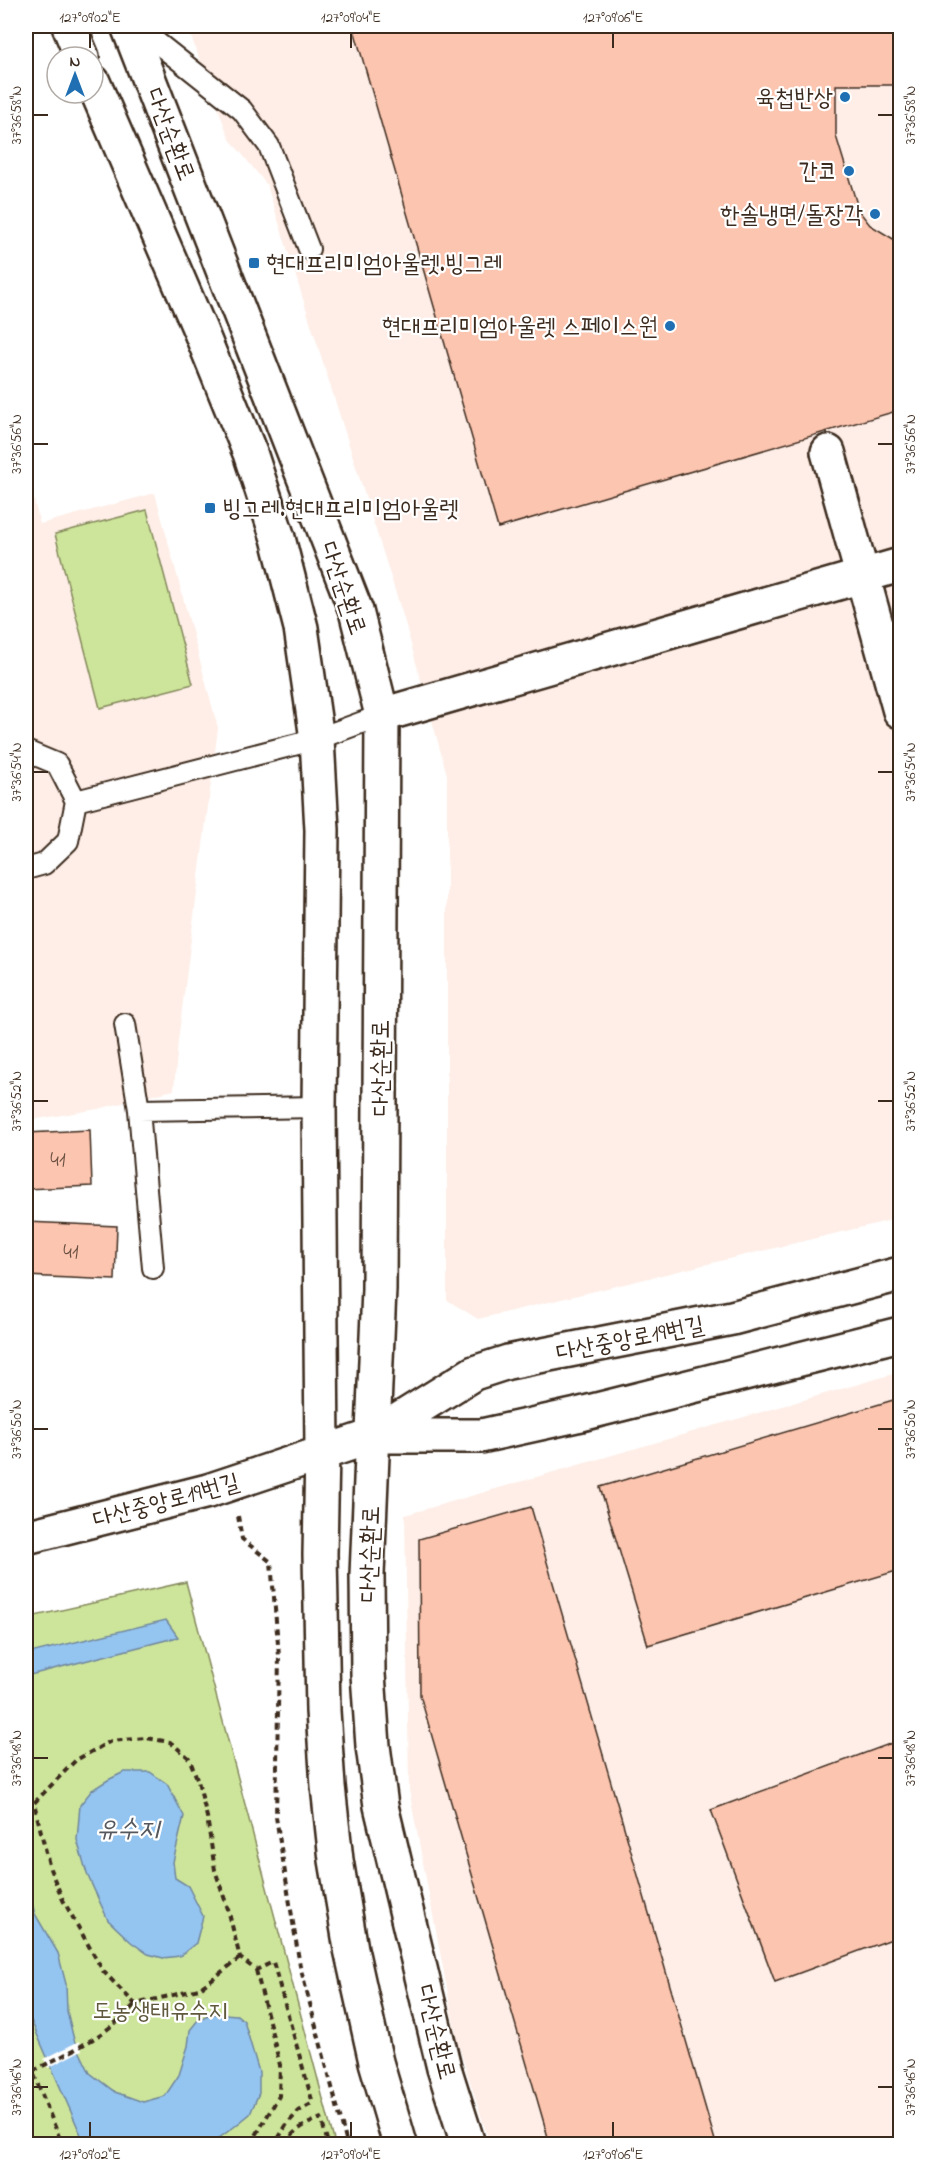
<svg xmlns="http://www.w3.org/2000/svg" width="926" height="2170" viewBox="0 0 926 2170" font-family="'Indie Flower','Poor Story',sans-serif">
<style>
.built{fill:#feeee7}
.green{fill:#cde59a;stroke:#84885c;stroke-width:1.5}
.water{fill:#94c4f0;stroke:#70869c;stroke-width:1.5}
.pier{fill:#fff}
.building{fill:#fcc5b0;stroke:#3b2a1e;stroke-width:1.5}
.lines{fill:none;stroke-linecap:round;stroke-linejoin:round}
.lane-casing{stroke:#3b2a1e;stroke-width:24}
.street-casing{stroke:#3b2a1e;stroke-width:38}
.secondary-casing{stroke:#3b2a1e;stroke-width:38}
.path{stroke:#3b2a1e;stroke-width:4;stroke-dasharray:6 4.5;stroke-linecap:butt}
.lane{stroke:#fff;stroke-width:20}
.street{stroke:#fff;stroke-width:33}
.secondary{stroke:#fff;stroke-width:33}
.ticks{fill:none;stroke:#3b2a1e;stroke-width:2}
.poi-dot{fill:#1f6fb2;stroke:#fff;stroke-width:2}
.labels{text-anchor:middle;stroke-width:4.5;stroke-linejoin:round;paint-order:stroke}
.number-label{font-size:21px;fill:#6b5142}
.poi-label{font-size:24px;fill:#3b2a1e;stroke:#fff;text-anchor:end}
.street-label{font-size:24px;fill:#3b2a1e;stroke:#fff}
.park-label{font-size:24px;fill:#60593d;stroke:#fff}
.water-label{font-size:26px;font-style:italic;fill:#56585d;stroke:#fff}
.neatline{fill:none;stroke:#3b2a1e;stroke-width:2}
.ticks-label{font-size:15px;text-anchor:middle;fill:#3b2a1e}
</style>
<rect width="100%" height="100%" fill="#fff"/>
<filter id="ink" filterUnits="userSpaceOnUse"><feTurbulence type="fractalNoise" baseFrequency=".0167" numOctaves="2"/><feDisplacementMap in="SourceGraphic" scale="12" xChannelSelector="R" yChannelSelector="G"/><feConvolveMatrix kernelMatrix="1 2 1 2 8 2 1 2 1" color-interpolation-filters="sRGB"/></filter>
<g filter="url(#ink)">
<!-- built -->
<path class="built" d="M187,26H900V1218L478,1319L447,1300V775L404,619L267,185L229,138Z
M26,468L40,524L155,493L218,728L178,1041L174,1090L98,1109L26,1121Z
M900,1372V2144H490L457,2041L409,1790L405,1515Z"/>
<!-- green -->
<path class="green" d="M147,510L193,684L100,708L55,534Z
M186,1582L335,2144H26V1618Z"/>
<!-- water -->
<path class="water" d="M166,1620L178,1637L26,1676V1654Z
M124,1772H150L167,1784L184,1816L173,1862L175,1878L188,1886L203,1916L196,1943L180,1956L163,1958L148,1954L131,1942L108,1920L87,1874L77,1840L80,1805L92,1790L108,1780Z
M26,1881L35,1914L58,1953L66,1984L67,2011L74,2040L90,2073L115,2092L143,2102L165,2096L179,2075L188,2046L190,2030L198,2020L210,2014H224L237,2015L244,2021L259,2072V2093L250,2114L234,2127L211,2144H85L26,2009Z"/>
<!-- pier -->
<path class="pier" d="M79,2041L82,2050L48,2068L44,2059Z"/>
<!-- building -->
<path class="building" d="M353,26H900V85H836V136L859,211L870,225L900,243V410L498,528Z
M90,1130L92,1186L26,1189V1133Z
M26,1222L117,1226L115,1280L26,1276Z
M900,1398V1570L648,1645L600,1487Z
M531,1507L716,2144H550L420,1695L419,1539Z
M900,1740V1936L775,1982L711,1810Z"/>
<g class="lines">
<!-- lane casing -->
<g class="lane-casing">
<path id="lane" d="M136,26L242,110L269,146L309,249
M26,751L57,764L76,801L68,841L44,864L26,869
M76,801L317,739L382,715
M125,1024L139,1110L153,1268
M139,1110L319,1107"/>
</g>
<!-- street casing -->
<g class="street-casing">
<path id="street" d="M828,452L900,711
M382,715L900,565"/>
</g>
<!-- secondary casing -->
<g class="secondary-casing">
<path id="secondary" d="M69,26L82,57
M128,26L356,611L382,715L379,1289L367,1575L368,1674L373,1746L381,1806L444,2068L468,2144
M93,82L200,330L250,453L278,538L301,628L317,739L322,830L319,1107L322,1452L320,1554L323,1711L328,1786L336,1860L351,1949L376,2062L400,2144
M373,1436H481L577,1415L900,1334
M26,1537L208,1491L373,1436L474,1373L508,1362L732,1318L900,1274"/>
</g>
<!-- path -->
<path class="path" d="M238,1516L242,1539L271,1562L279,1656L276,1817L300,1966L347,2144
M26,1796L34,1803
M240,1958L199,1989L135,2004L103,1971L63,1900L50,1869L34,1803L76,1760L111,1741L146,1738L170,1742L189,1758L198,1781L207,1817L215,1870L228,1909L240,1958L256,1970L273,1962L312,2100L311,2104L299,2111L287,2124L275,2144
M26,2055L62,2144
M33,2071C71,2051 106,2037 135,2004
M251,2144L279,2096L280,2065L256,1970
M285,2144C293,2130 306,2124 321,2118L328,2144"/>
<!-- lane -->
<use href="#lane" class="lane"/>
<!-- street -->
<use href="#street" class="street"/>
<!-- secondary -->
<use href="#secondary" class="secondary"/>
</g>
</g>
<!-- ticks -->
<path class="ticks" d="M90,33V48M351,33V48M613,33V48M33,115H48M878,115H893M33,444H48M878,444H893M33,772H48M878,772H893M33,1101H48M878,1101H893M33,1429H48M878,1429H893M33,1758H48M878,1758H893M33,2087H48M878,2087H893M90,2122V2137M351,2122V2137M613,2122V2137"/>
<!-- markers -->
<g class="poi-dot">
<circle cx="845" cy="97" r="6"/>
<circle cx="849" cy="171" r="6"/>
<circle cx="875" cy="214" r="6"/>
<rect x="248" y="257" width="12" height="12" rx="3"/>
<circle cx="670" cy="326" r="6"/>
<rect x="204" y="502" width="12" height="12" rx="3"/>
</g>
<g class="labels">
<!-- number labels -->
<g class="number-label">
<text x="58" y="1166">41</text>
<text x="71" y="1258">41</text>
</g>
<!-- poi labels -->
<g class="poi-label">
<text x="833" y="105">육첩반상</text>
<text x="837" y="179">간코</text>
<text x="863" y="222">한솔냉면/돌장각</text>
<text x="266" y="271" text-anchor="start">현대프리미엄아울렛.빙그레</text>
<text x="658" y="334">현대프리미엄아울렛 스페이스원</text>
<text x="222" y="516" text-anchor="start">빙그레.현대프리미엄아울렛</text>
</g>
<!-- street labels -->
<g class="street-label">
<text transform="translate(171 134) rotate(69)" y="8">다산순환로</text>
<text transform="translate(344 588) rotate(71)" y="8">다산순환로</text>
<text transform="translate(380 1068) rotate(-90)" y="8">다산순환로</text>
<text transform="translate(630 1338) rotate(-11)" y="8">다산중앙로19번길</text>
<text transform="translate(166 1500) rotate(-15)" y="8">다산중앙로19번길</text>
<text transform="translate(369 1554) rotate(-88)" y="8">다산순환로</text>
<text transform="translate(437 2032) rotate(76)" y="8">다산순환로</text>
</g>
<!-- park labels -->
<g class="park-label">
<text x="160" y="2018">도농생태유수지</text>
</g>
<!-- water labels -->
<g class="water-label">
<text x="128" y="1837">유수지</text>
</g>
</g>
<!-- margin -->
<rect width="926" height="2170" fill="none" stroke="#fff" stroke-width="66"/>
<!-- north arrow -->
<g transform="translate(75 75)"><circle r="28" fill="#ffffff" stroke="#b1aaa5" stroke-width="1.5"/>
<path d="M0-4.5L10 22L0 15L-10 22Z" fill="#1f6fb2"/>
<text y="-9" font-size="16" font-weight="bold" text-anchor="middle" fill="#3b2a1e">N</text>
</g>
<rect x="33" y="33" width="860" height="2104" class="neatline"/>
<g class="ticks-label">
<text x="90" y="22">127°09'02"E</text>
<text x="351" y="22">127°09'04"E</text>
<text x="613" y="22">127°09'06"E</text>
<text transform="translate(16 115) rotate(-90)" y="5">37°36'58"N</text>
<text transform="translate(910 115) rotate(-90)" y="5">37°36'58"N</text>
<text transform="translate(16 444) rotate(-90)" y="5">37°36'56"N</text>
<text transform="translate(910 444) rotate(-90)" y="5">37°36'56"N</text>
<text transform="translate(16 772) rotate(-90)" y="5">37°36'54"N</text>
<text transform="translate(910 772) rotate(-90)" y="5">37°36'54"N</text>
<text transform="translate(16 1101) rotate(-90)" y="5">37°36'52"N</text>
<text transform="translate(910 1101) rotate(-90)" y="5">37°36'52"N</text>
<text transform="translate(16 1429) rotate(-90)" y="5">37°36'50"N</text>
<text transform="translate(910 1429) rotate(-90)" y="5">37°36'50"N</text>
<text transform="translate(16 1758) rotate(-90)" y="5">37°36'48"N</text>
<text transform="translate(910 1758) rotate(-90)" y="5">37°36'48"N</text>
<text transform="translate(16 2087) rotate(-90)" y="5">37°36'46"N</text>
<text transform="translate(910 2087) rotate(-90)" y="5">37°36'46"N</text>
<text x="90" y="2159">127°09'02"E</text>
<text x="351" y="2159">127°09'04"E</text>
<text x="613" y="2159">127°09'06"E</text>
</g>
</svg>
